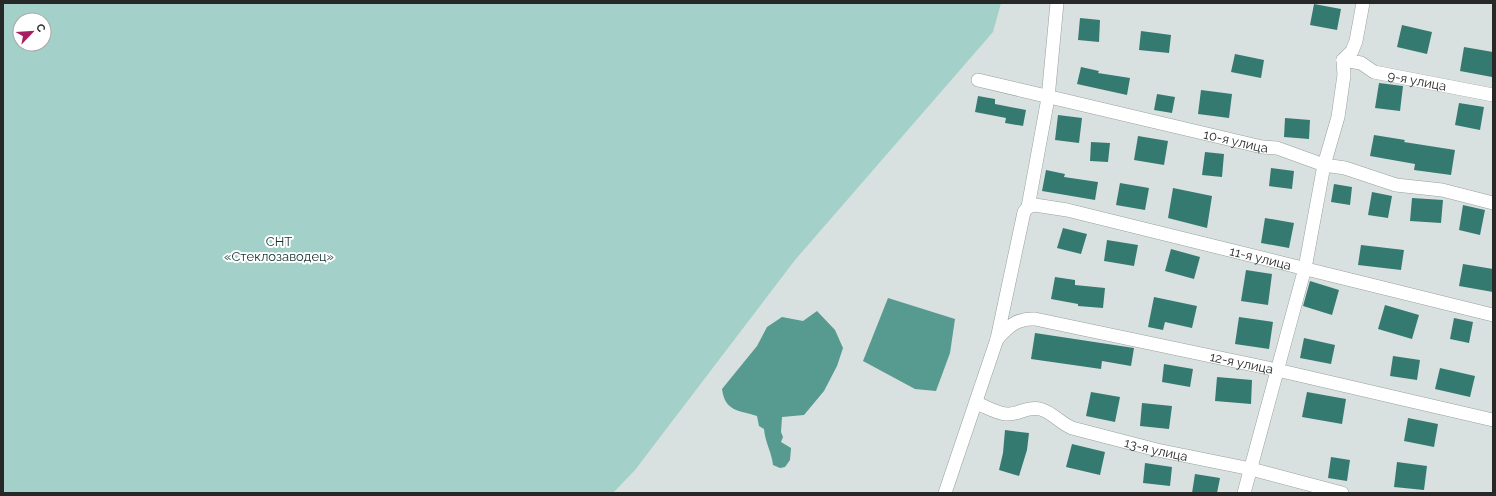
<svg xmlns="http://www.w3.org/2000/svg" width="1496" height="496" viewBox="0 0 1496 496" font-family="Raleway,sans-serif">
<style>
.green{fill:#a3d0c9;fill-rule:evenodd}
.water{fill:#569a90}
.building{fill:#357a70}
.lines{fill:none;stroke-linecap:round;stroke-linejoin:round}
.minor-casing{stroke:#98a09e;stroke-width:14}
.minor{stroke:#fff;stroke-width:13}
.labels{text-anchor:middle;stroke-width:4;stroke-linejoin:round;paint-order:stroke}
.street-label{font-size:13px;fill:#262928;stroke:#fff}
.park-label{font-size:13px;fill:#11332f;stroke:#fff}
</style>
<rect width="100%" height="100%" fill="#d9e1e0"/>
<!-- green -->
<path class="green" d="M3,3H1001L993,32L795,260L635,470L613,493H3ZM20,20H44V44H20Z"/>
<!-- water -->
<path class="water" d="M888,298L955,319L950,353L936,391L915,389L863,361Z
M817,311L835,330L843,348L837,366L824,391L804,415L782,417L781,432L783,437L781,442L791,448L790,460L785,467L780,468L773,465C772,453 765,442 764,429L759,426L757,416C739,410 725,412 722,389L757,346L767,327L782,317L803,321Z"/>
<!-- building -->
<path class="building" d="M1314,4L1341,9L1337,30L1310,25Z
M1080,18L1100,20L1099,42L1078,40Z
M1402,25L1432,32L1427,54L1397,47Z
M1141,31L1171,35L1169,53L1139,50Z
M1464,47L1493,52L1492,77L1460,71Z
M1235,54L1264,60L1261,78L1231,72Z
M1081,67L1099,71L1098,73L1130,78L1127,95L1077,84Z
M1379,83L1403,86L1400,111L1375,108Z
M1201,90L1232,94L1229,118L1198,114Z
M1157,94L1175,97L1172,113L1154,110Z
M978,96L995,99V104L1026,110L1023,126L1005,123L1006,118L975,112Z
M1459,103L1484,107L1480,130L1455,125Z
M1058,115L1082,118L1079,143L1055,140Z
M1285,118L1310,120L1309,139L1284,137Z
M1374,135L1405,140L1404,142L1455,150L1451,175L1414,170L1415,164L1370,156Z
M1138,136L1168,141L1164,165L1134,160Z
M1091,142L1110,143L1108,162L1090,161Z
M1205,152L1224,154L1222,177L1202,175Z
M1271,168L1294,171L1292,189L1269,186Z
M1046,170L1065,174L1064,177L1098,182L1095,200L1042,191Z
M1120,183L1149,188L1145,210L1116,205Z
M1334,184L1352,187L1350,205L1331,202Z
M1173,188L1212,196L1207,228L1168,218Z
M1372,192L1392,196L1388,218L1368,215Z
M1412,198L1443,200L1441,223L1410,221Z
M1463,205L1485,210L1480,235L1459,230Z
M1265,218L1294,223L1289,248L1261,243Z
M1063,228L1087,234L1081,254L1057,248Z
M1107,240L1138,245L1134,266L1104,261Z
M1361,245L1404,250L1401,270L1358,265Z
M1171,249L1200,257L1194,279L1165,271Z
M1463,264L1493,269V292L1459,286Z
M1246,270L1272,274L1268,305L1241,301Z
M1055,277L1075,280V285L1105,288L1103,308L1078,306V304L1051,299Z
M1310,281L1339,290L1332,315L1303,306Z
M1154,297L1197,306L1192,328L1165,322L1163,330L1148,327Z
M1385,305L1419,315L1412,339L1378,329Z
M1239,317L1273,322L1269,349L1235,344Z
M1454,318L1473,322L1469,343L1450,339Z
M1035,333L1134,348L1131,366L1102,361L1101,369L1031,359Z
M1304,338L1335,345L1331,364L1300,358Z
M1393,356L1420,360L1417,380L1390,376Z
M1164,364L1193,369L1190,387L1162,382Z
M1440,368L1475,376L1470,397L1435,389Z
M1217,377L1252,380L1251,404L1215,401Z
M1091,392L1120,397L1115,422L1086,416Z
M1307,392L1346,399L1342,424L1302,417Z
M1142,403L1172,406L1169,429L1140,426Z
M1408,418L1438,424L1434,447L1404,441Z
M1005,430L1029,433L1027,450L1019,476L999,470L1003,453Z
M1072,444L1105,452L1100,475L1066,467Z
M1331,457L1350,460L1347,481L1328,478Z
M1397,462L1427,466L1424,490L1394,487Z
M1145,463L1172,467L1170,486L1143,483Z
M1195,474L1220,478L1217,493H1192Z"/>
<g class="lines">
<!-- minor casing -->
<g class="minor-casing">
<g id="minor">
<path id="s1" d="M1343,60L1361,63L1374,72L1493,95"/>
<path d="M1343,60L1352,51L1356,41L1363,3"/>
<path id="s2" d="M978,80L1262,147L1277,148L1324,165L1345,168L1396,185L1442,190L1493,203"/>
<path id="s3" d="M1028,207L1035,205L1067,210L1493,315"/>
<path id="s4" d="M997,339C1009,326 1017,318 1035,319L1277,370L1493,420"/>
<path id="s5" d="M976,403C985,406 996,413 1006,414C1018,415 1027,406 1040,409C1052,412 1060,423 1072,428L1157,450L1251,469L1342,493"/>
<path d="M945,493L997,339L1024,212L1028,207L1048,98L1057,3"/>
<path d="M1244,493L1305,268L1324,165L1338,117L1344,75L1343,60"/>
</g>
</g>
<!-- minor -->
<use href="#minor" class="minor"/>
</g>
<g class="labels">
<!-- street labels -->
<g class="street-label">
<text dy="5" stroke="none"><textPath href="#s1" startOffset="78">9-я улица</textPath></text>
<text dy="5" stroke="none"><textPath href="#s2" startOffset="265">10-я улица</textPath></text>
<text dy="5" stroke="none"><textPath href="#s3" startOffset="239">11-я улица</textPath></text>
<text dy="5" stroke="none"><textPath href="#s4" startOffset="256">12-я улица</textPath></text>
<text dy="5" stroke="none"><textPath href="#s5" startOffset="191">13-я улица</textPath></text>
</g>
<!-- park labels -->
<g class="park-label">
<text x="279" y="246">СНТ<tspan x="279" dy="15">«Стеклозаводец»</tspan></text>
</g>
</g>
<!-- border -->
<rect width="1496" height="496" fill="none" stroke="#262928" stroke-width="8"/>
<!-- north arrow -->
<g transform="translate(32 32) rotate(65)"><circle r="19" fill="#ffffff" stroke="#a8a9a9"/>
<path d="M0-3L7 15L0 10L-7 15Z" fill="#a91e61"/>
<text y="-6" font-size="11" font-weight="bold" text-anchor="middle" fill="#262928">С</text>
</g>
</svg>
